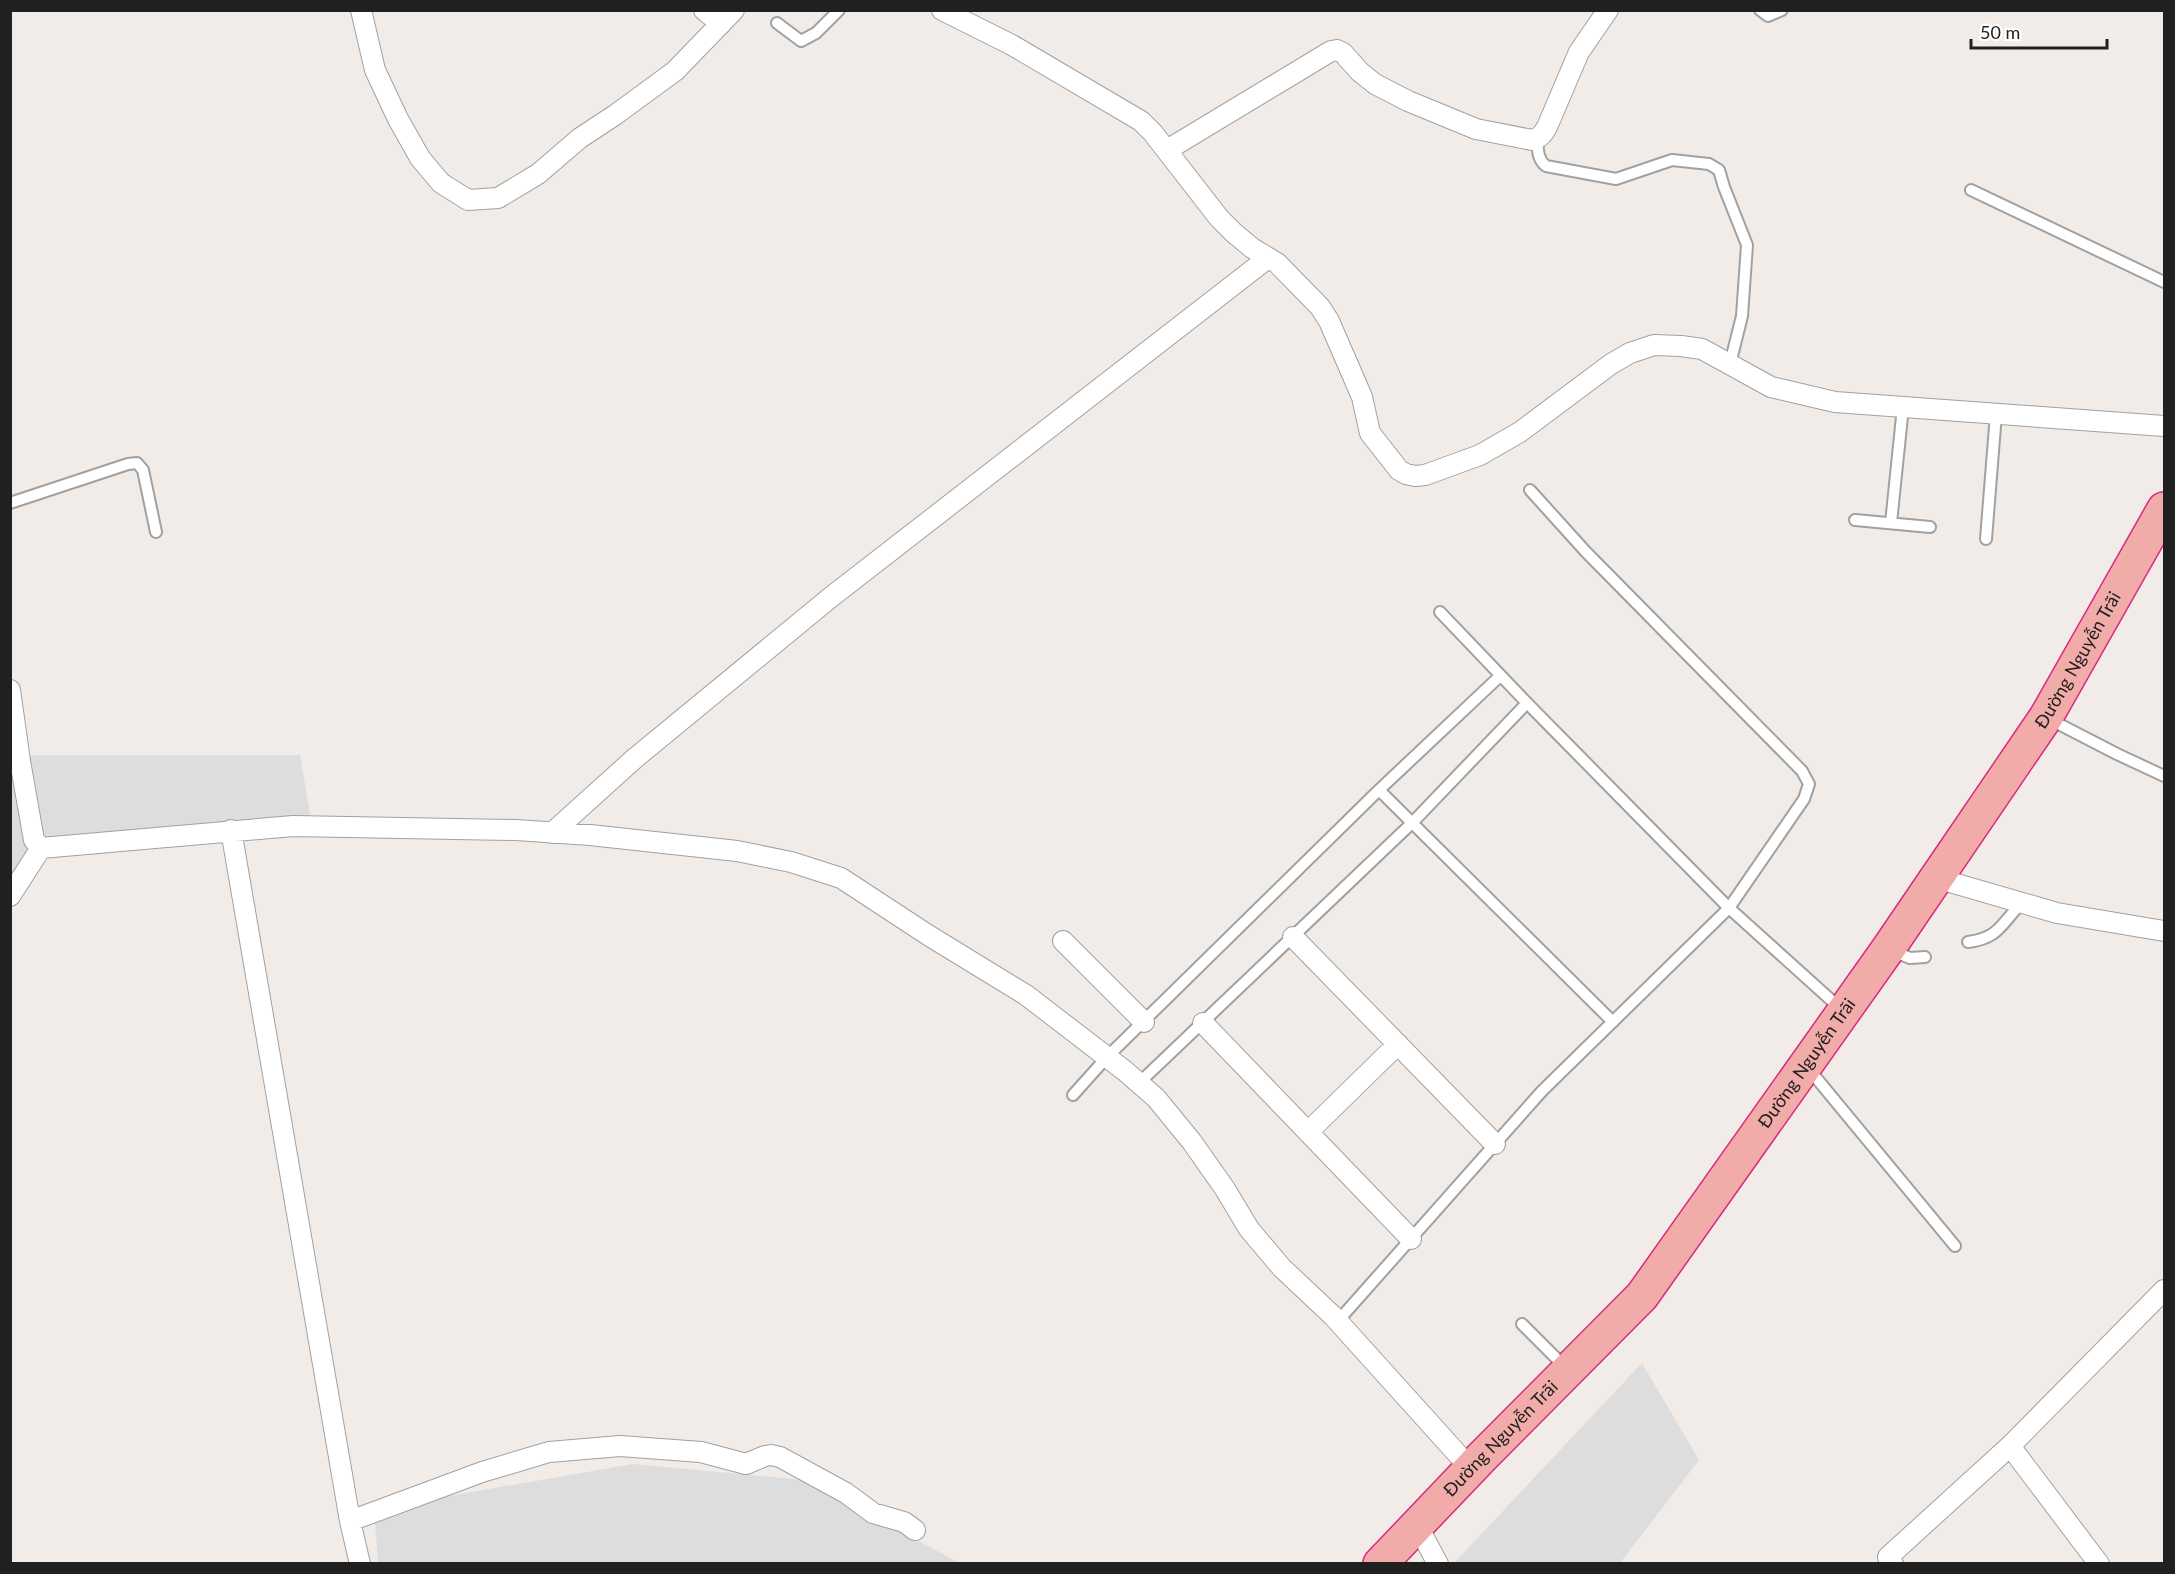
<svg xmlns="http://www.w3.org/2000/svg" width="2175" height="1574" viewBox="0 0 2175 1574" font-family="Lato,sans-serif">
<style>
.residential{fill:#dedddd}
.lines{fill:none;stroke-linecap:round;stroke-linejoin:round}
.service-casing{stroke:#a1a1a1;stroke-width:14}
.minor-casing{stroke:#a1a1a1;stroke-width:22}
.trunk-casing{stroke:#da2982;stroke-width:36}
.service{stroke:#fff;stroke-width:10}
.minor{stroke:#fff;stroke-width:20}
.trunk{stroke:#f1aba8;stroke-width:33}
.labels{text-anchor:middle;stroke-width:4.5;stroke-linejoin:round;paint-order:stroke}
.street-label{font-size:18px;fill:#202020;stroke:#fff}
</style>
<rect width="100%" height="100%" fill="#f1ece7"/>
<!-- residential -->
<path class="residential" d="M10,735L18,755H300L312,826L32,845L11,877Z
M1642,1363L1699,1460L1620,1563H1454Z
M633,1464L804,1480L960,1563H378L374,1509Z"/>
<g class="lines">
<!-- service casing -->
<g class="service-casing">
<path id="service" d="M1760,10L1768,16L1782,10
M777,23L801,41L816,33L839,10
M1537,138C1538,149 1537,159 1546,166L1616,179L1672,160L1709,164L1719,170L1724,187L1747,245L1742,316L1730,364
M1971,190L2164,282
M10,503L128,464L137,463L143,470L156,532
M1855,520L1930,527
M1891,523L1903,407
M1986,539L1996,414
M1440,612L1527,703L1729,908L1841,1009
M2049,719L2117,754L2164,776
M1379,790L1613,1022
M1968,942C2000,938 2001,923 2022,903
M1890,950L1910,958L1925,957
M1808,1068L1955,1246
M1139,1083L1413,822L1527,703
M1073,1095L1107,1057L1379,790L1500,676
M1338,1321L1542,1091L1729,908L1804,799L1809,784L1802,771L1586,552L1530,490
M1522,1324L1566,1368"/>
</g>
<!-- minor casing -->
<g class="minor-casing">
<path id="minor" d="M361,10L375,70L398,119L420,158L441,183L468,200L498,198L538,174L580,138L615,115L675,71L734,10
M704,10L721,24
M942,10L1012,45L1141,121L1153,133L1219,218L1234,233L1252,248L1277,263L1320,307L1329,321L1362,397L1370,433L1399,470L1406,474L1415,476L1425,475L1480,455L1520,432L1611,364L1630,353L1654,345L1681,346L1702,349L1771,387L1835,402L2164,426
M1167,150L1331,51L1337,50L1343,53L1360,72L1375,84L1408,101L1476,129L1532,140C1540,138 1543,134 1547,127L1579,52L1608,10
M10,690L20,761L34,840L41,848L293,826L516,830L590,835L737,851L791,862L841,878L928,935L1026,995L1125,1071L1156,1098L1192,1142L1225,1189L1249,1229L1282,1268L1333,1316L1471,1469
M231,830L350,1521L360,1564
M552,833L634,759L831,597L1268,258
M1936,878L2057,913L2164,931
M10,896L41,848
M1293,937L1495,1144
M1063,941L1144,1022
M1203,1023L1411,1239
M1308,1132L1398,1044
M350,1521L482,1472L549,1452L620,1446L701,1452L746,1464L765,1456L771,1455L780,1457L846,1493L873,1513L904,1522L915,1530
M1417,1525L1438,1564
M1893,1564L1888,1557L2010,1446
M2099,1564L2010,1446L2164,1290"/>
</g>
<!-- trunk casing -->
<g class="trunk-casing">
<g id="trunk">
<path id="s1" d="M1380,1564L1482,1457L1642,1296L1888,949L2046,717L2164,509"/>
</g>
</g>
<!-- service -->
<use href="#service" class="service"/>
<!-- minor -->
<use href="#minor" class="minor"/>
<!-- trunk -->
<use href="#trunk" class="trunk"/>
</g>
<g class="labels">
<!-- street labels -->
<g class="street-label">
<text dy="6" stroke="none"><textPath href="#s1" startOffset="1146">Đường Nguyễn Trãi</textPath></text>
<text dy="6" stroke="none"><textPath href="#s1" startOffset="660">Đường Nguyễn Trãi</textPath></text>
<text dy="6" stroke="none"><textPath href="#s1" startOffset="174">Đường Nguyễn Trãi</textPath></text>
</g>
</g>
<!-- border -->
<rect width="2175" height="1574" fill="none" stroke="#202020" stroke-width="24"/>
<!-- scale -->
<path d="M1971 39v9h136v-9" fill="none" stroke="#202020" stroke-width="3"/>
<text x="1980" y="39" font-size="18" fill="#202020" stroke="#ffffff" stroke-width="4.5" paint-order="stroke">50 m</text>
</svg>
